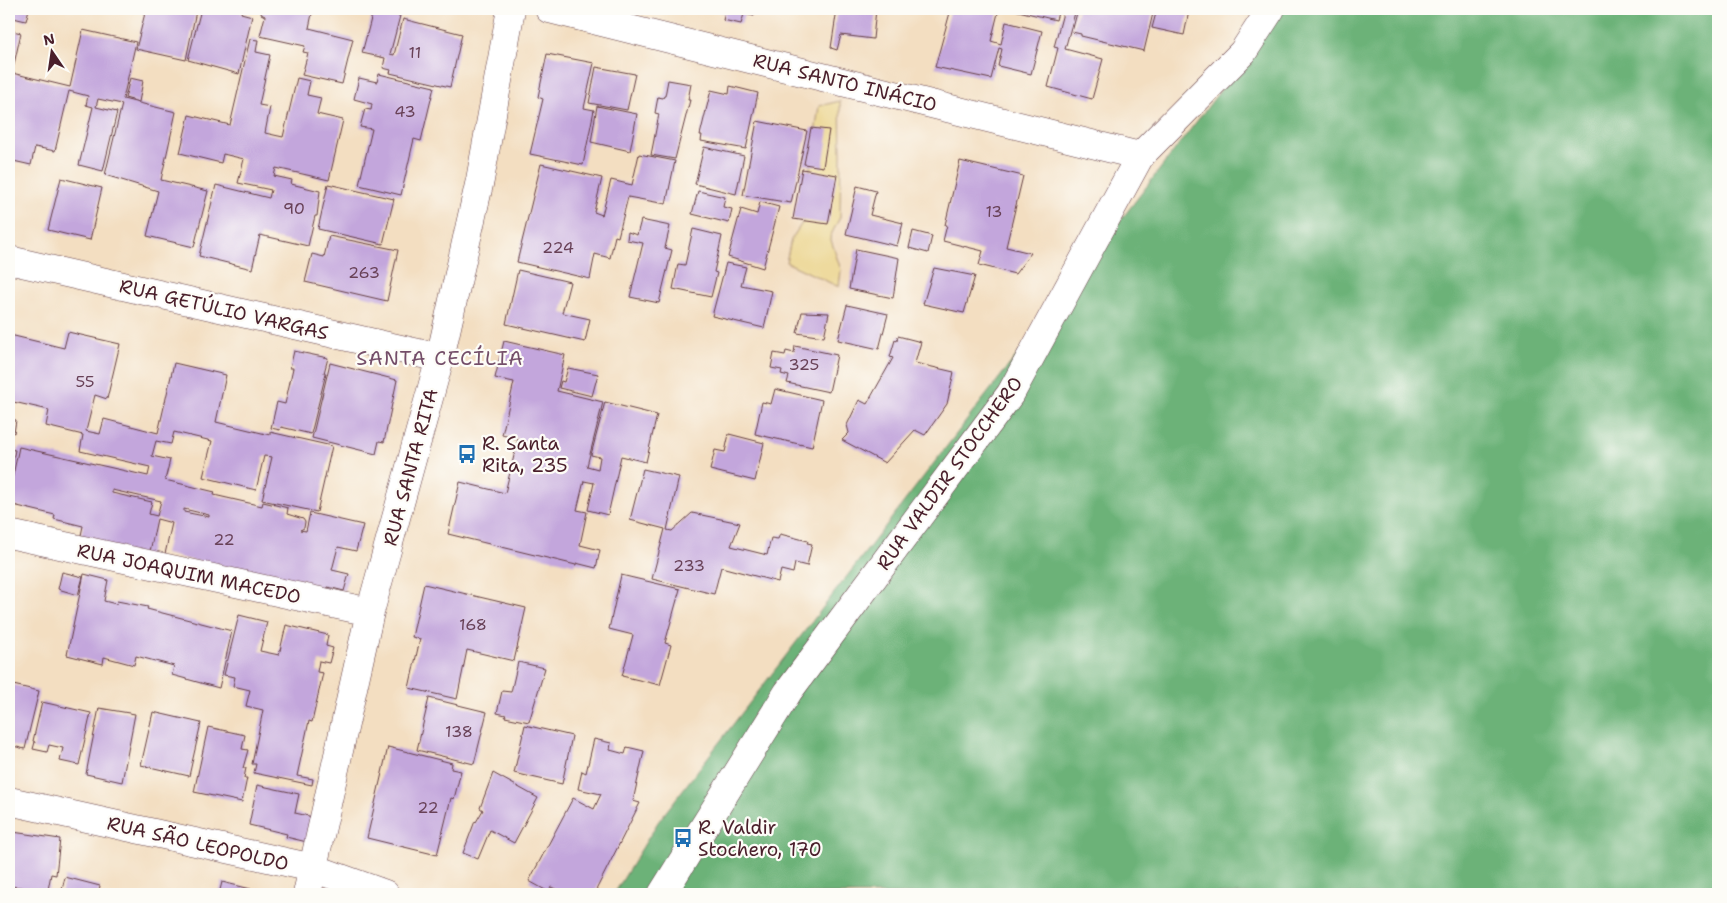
<svg xmlns="http://www.w3.org/2000/svg" width="1727" height="903" viewBox="0 0 1727 903" font-family="'Shantell Sans',sans-serif">
<style>
.forest{fill:#6cb278;stroke:#5b6852}
.sand{fill:#eeda9e;stroke:#9c7c64}
.building{fill:#c3a6dc;fill-rule:evenodd}
.lines{fill:none;stroke-linecap:round;stroke-linejoin:round}
.minor-casing{stroke:#633c42;stroke-width:29}
.major-casing{stroke:#633c42;stroke-width:29}
.minor{stroke:#fff;stroke-width:28}
.major{stroke:#fff;stroke-width:28}
.labels{text-anchor:middle;stroke-width:4.5;stroke-linejoin:round;paint-order:stroke}
.number-label{font-size:16px;fill:#684157}
.street-label{font-size:19px;fill:#4a1f2b;stroke:#fdfcf7}
.poi-label{font-size:19px;fill:#4a1f2b;stroke:#fdfcf7;text-anchor:start}
.neighbourhood-label{font-size:20px;letter-spacing:1px;fill:#744e69;stroke:#fdfcf7}
</style>
<rect width="100%" height="100%" fill="#fdfcf7"/>
<filter id="ink" filterUnits="userSpaceOnUse"><feTurbulence type="fractalNoise" baseFrequency=".02" numOctaves="2"/><feDisplacementMap in="SourceGraphic" scale="10" xChannelSelector="R" yChannelSelector="G"/><feConvolveMatrix kernelMatrix="1 2 1 2 8 2 1 2 1" color-interpolation-filters="sRGB"/></filter>
<filter id="wash" filterUnits="userSpaceOnUse"><feTurbulence type="fractalNoise" baseFrequency=".0096" numOctaves="4" result="noise"/><feDisplacementMap in="SourceGraphic" scale="20" xChannelSelector="R" yChannelSelector="G"/><feGaussianBlur stdDeviation="1.12" result="paint"/><feColorMatrix in="noise" values="0 0 0 0 0 0 0 0 0 0 0 0 0 0 0 0 0 1.4 0 .05"/><feComposite in="paint" operator="in"/></filter>
<g filter="url(#wash)">
<rect width="100%" height="100%" fill="#f3dec1"/>
<!-- forest -->
<path class="forest" d="M1283,9H1718V894H614L658,822Z"/>
<!-- sand -->
<path class="sand" d="M840,101L841,155L840,217L830,237L841,270L839,287L786,262L791,240L802,223L819,106Z"/>
<g id="blocks">
<!-- building -->
<path class="building" d="M9,9H29L26,21L9,17Z
M146,9H188L196,11L186,60L136,49Z
M201,9H242L241,13L252,16L239,74L188,60Z
M262,9H313L309,28L353,39L342,84L302,75L308,53L303,52L305,46L260,36L265,16L261,14Z
M713,9H760L759,13L755,12L754,16L744,14L741,24L723,20L725,13Z
M837,9H876L873,39L841,35L837,50L831,48Z
M951,9H999L991,41L1001,44L1006,22L1042,31L1031,74L998,66L1002,49L999,48L991,79L935,67Z
M1010,9H1059L1056,20Z
M1064,9H1076L1065,49L1103,59L1092,99L1048,87L1058,48L1054,47Z
M1078,9H1154L1144,51L1081,36V34L1072,32Z
M1157,9H1182L1189,11L1184,35L1152,28Z
M373,11L400,16L390,54L394,55L403,19L462,34L450,87L390,73L391,70L383,68L385,58L362,53Z
M9,30L21,33L12,73L70,87L83,30L136,42L123,99L176,112L161,180L208,191L194,247L147,236L158,191L105,175L122,104L98,99L96,107L117,112L103,171L79,165L93,107L86,105L88,96L69,91L55,151L35,147L31,165L9,160Z
M250,39L258,40L256,52L270,55L259,105L270,107L265,133L283,137L297,78L310,81L307,95L321,98L317,114L343,120L329,180L276,168L274,176L292,180L291,184L320,191L317,216H315L308,246L260,235L252,269L199,256L216,185L269,198L271,190L238,183L244,159L223,154L221,163L180,153L189,115L230,125Z
M547,54L594,63L584,108L594,110L583,165L530,154L543,99L538,97Z
M596,67L635,74L627,110L589,103Z
M379,74L434,87L421,141L414,139L401,195L359,185L372,129L360,127L365,109L371,110L372,104L354,99L359,78L377,82Z
M130,78L143,81L139,102L125,98Z
M668,80L691,84L688,100H690L675,159L651,155L659,114L655,113L658,97L663,98L664,96H665Z
M730,86L758,93L746,149L701,141L702,135H700L711,90L729,94Z
M597,106L637,114L630,151L591,142Z
M757,121L807,131L791,203L743,195Z
M811,128L829,130L823,167L804,164Z
M704,147L744,156L736,194L695,184Z
M639,154L675,161L666,204L628,197L618,237L615,236L610,258L595,254L590,279L517,262L541,164L602,178L594,212L602,215L611,180L632,185Z
M960,161L1023,176L1006,247L1031,253L1015,274L979,265L983,251L943,241L947,225H945Z
M802,169L837,175L828,224L793,219Z
M61,178L102,188L90,240L48,230Z
M328,184L394,199L383,244L318,229Z
M857,186L876,191L870,215L903,223L897,246L846,234Z
M698,191L725,197L723,207L732,209L729,223L692,214Z
M760,202L779,207L763,268L728,257L741,209L757,214Z
M641,220L670,226L665,248L672,250L659,303L630,297L643,243L627,240L628,232L637,235Z
M693,229L722,236L714,272L717,273L711,297L673,289L678,264L685,265Z
M913,231L932,236L928,253L909,248Z
M329,236L398,250L387,301L305,282L312,254L324,257Z
M856,249L899,258L893,298L849,289Z
M726,263L746,267L741,285L772,291L764,328L712,316Z
M934,268L975,276L964,313L923,304Z
M518,270L570,282L562,313L590,319L585,342L506,324Z
M847,305L888,314L879,349L838,340Z
M802,312L829,313L824,337L797,333Z
M68,332L120,344L107,399L95,395L86,431L100,434L104,419L158,433L174,363L226,375L216,422L270,435V432L332,446L317,512L262,500L272,457L264,456L256,490L203,477L212,441L174,432L171,444L156,441L152,456L170,460L165,480L215,492L214,495L262,506L263,502L288,508L287,514L303,519L305,522L304,528L300,530L306,531L310,513L363,525L356,551L338,547L332,570L349,574L344,591L328,587L327,592L165,554L172,523L157,519L148,561L80,540L83,526L54,519L55,515L9,504V494L19,447L148,476L150,467L80,451L83,435L46,426L49,410L9,401V342L10,335L64,348ZM112,490L161,501L157,516L149,514L152,502L112,493ZM184,509L209,515V517L184,512Z
M898,336L921,342L915,363L954,372L947,404L925,435L915,430L885,463L842,440L849,433L847,425L859,400L867,404L893,358L890,357L895,340L897,341Z
M504,341L565,355L557,391L603,402L587,466L598,469L600,457L591,455L605,402L657,415L646,462L621,456L608,515L588,510L594,483L584,481L577,510L587,512L580,545L600,550L596,568L576,563V565L448,534L460,482L505,493L518,439L502,435L514,382L495,378Z
M795,346L837,355L829,392L787,383L789,376L781,374L782,370L771,368L774,353L785,355L786,351L794,353Z
M294,351L328,358L324,373H326L311,434L281,427L280,430L271,428L277,402L285,404L293,368H290Z
M330,363L397,380L384,442L379,441L376,454L312,438Z
M568,368L598,374L592,396L559,388L561,381L564,382Z
M775,389L822,400L812,447L755,434L762,402L771,404Z
M9,419L16,420L14,433L12,432L9,441Z
M729,434L764,443L755,481L710,470L715,450L725,452Z
M9,449L15,450L10,476H9Z
M643,469L679,477L667,530L672,531L692,513L740,523L731,546L767,555L771,538L778,539L780,534L808,541L807,543L812,544L807,566L795,563L793,573L781,570L778,582L721,567L714,594L652,579L665,529L630,520Z
M62,572L83,577L78,595L58,589Z
M84,574L108,580L104,601L116,604L117,601L148,607L147,609L232,631L219,688L172,675L174,666L136,656L134,665L104,657L103,664L67,655Z
M621,575L680,589L665,643L671,645L660,685L622,676L633,635L609,629Z
M424,584L526,608L514,661L467,650L457,699L409,688L420,639L412,637Z
M239,615L267,622L260,651L279,655L286,625L328,635L326,646L333,648L329,663L319,661L317,672L323,673L312,722L309,721L297,776L313,779L312,785L254,773L256,764H252L263,710L246,706L250,690L233,686L235,677L224,675Z
M518,662L545,668L529,722L505,717L506,715L497,713L502,691L511,692Z
M9,684L39,691L25,749L9,745Z
M429,698L487,712L474,764L417,750Z
M42,702L91,713L79,765L60,761L63,748L49,745L47,752L33,749L35,742L33,741Z
M99,708L135,714L122,782L86,774Z
M153,712L201,723L189,776L141,765Z
M525,725L572,736L562,784L514,773Z
M208,727L245,735L242,749L248,750L243,768H246L244,778H247L242,802L194,792Z
M594,739L611,743L610,750L625,754L627,747L644,751L633,801L640,803L594,894H567L551,887L549,892L529,881L573,798L594,809L601,794L578,789L582,771L586,773Z
M388,747L452,763L451,769L461,771L454,799L451,798L437,855L367,838Z
M493,773L538,798L514,843L490,830L478,859L463,853L475,821L476,822L483,810L480,808Z
M257,785L299,794L295,813L313,817L307,842L286,837L287,834L249,825Z
M13,832L60,839L56,875L51,874L48,890L9,886Z
M65,877L100,886L98,894H61Z
M222,882L251,889L250,894H219Z"/>
</g>
</g>
<g filter="url(#ink)">
<use href="#blocks" fill-opacity="0" stroke="#633c42" stroke-width="1"/>
<g class="lines">
<!-- minor casing -->
<g class="minor-casing">
<path id="minor" d="M549,9L1140,156
M9,260L440,358
M9,534L370,612
M9,801L313,868L385,894
M307,894L370,612L440,358L480,180L511,9"/>
</g>
<!-- major casing -->
<g class="major-casing">
<path id="major" d="M662,894L788,692L1011,393L1140,156L1243,52L1271,9"/>
</g>
<!-- minor -->
<use href="#minor" class="minor"/>
<!-- major -->
<use href="#major" class="major"/>
</g>
</g>
<!-- icons -->
<defs>
<g id="bus-bare" transform="scale(1.5)"><path d="M-5-6H5V4H4V6H2V4H-2V6H-4V4H-5ZM-3.5-4V0h7V-4ZM-3.5 1.2v1.5H-2V1.2ZM2 1.2v1.5H3.5V1.2Z" fill="#1f6fb2" stroke="#fdfcf7" stroke-width="2.5" paint-order="stroke"/></g>
</defs>
<g fill-rule="evenodd">
<use href="#bus-bare" x="467" y="454"/>
<use href="#bus-bare" x="683" y="838"/>
</g>
<g class="labels">
<!-- number labels -->
<g class="number-label">
<text x="415" y="58">11</text>
<text x="405" y="117">43</text>
<text x="294" y="214">90</text>
<text x="994" y="217">13</text>
<text x="558" y="253">224</text>
<text x="364" y="278">263</text>
<text x="804" y="370">325</text>
<text x="85" y="387">55</text>
<text x="224" y="545">22</text>
<text x="689" y="571">233</text>
<text x="473" y="630">168</text>
<text x="459" y="737">138</text>
<text x="428" y="813">22</text>
</g>
<!-- street labels -->
<g class="street-label">
<text transform="translate(845 82) rotate(14)" y="7">RUA SANTO INÁCIO</text>
<text transform="translate(224 309) rotate(13)" y="7">RUA GETÚLIO VARGAS</text>
<text transform="translate(410 467) rotate(-75)" y="7">RUA SANTA RITA</text>
<text transform="translate(949 473) rotate(-54)" y="7">RUA VALDIR STOCCHERO</text>
<text transform="translate(189 573) rotate(12)" y="7">RUA JOAQUIM MACEDO</text>
<text transform="translate(198 843) rotate(13)" y="7">RUA SÃO LEOPOLDO</text>
</g>
<!-- poi labels -->
<g class="poi-label">
<text x="482" y="450">R. Santa<tspan x="482" dy="22">Rita, 235</tspan></text>
<text x="698" y="834">R. Valdir<tspan x="698" dy="22">Stochero, 170</tspan></text>
</g>
<!-- neighbourhood labels -->
<g class="neighbourhood-label">
<text x="440" y="365">SANTA CECÍLIA</text>
</g>
</g>
<!-- margin -->
<rect width="1727" height="903" fill="none" stroke="#fdfcf7" stroke-width="30"/>
<!-- north arrow -->
<g transform="translate(52 52) rotate(347)" stroke="#fdfcf7" stroke-width="4" paint-order="stroke">
<path d="M0-4L9 19L0 12L-9 19Z" fill="#4a1f2b"/>
<text y="-8" font-size="14" font-weight="bold" text-anchor="middle" fill="#4a1f2b">N</text>
</g>
</svg>
